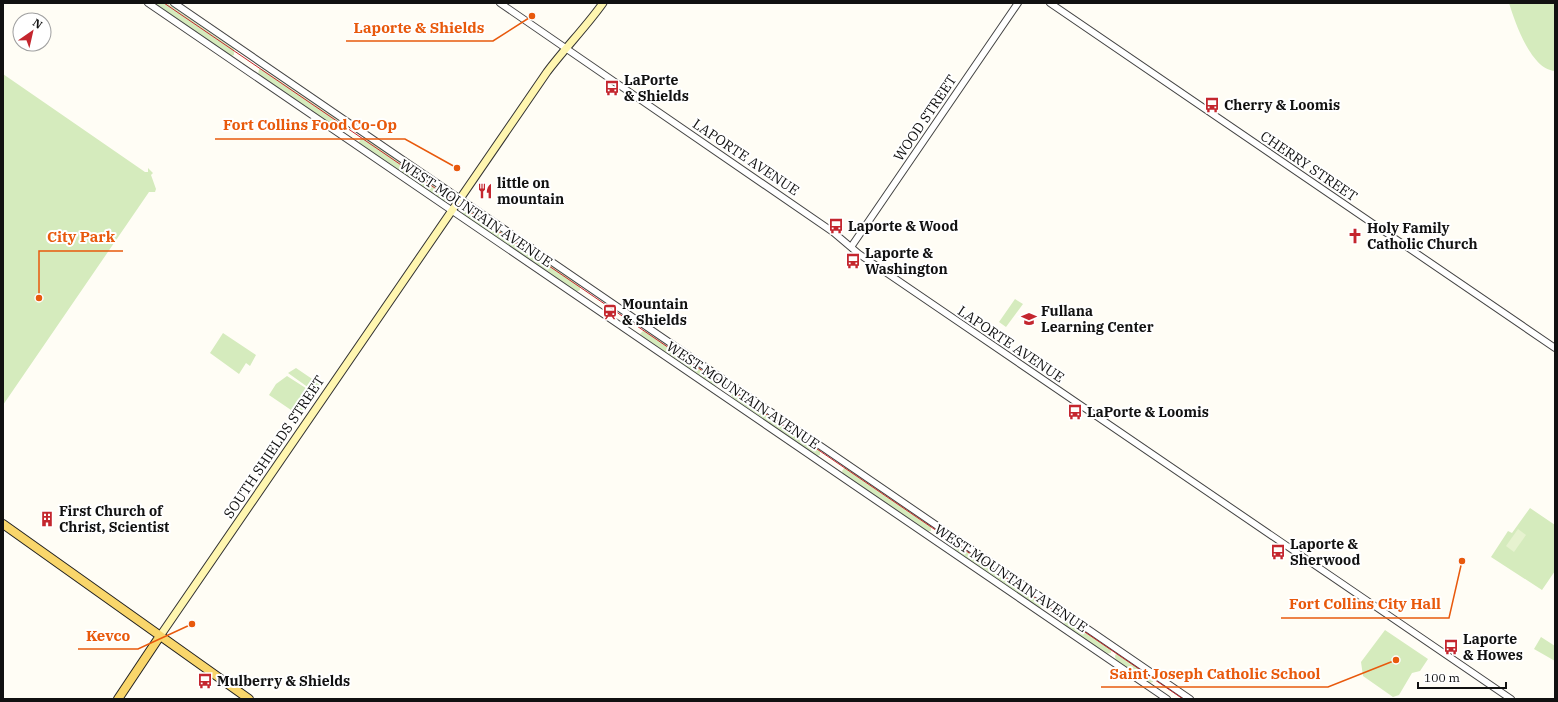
<svg xmlns="http://www.w3.org/2000/svg" width="1558" height="702" viewBox="0 0 1558 702" font-family="'IBM Plex Serif',serif">
<style>
.green{fill:#d5ebbd}
.pitch{fill:#e6f2cf}
.lines{fill:none;stroke-linecap:round;stroke-linejoin:round}
.tertiary-casing{stroke:#444;stroke-width:8}
.secondary-casing{stroke:#333;stroke-width:9}
.primary-casing{stroke:#222;stroke-width:10}
.tertiary{stroke:#fff;stroke-width:6}
.secondary{stroke:#fff6b0;stroke-width:7}
.primary{stroke:#f9d66b;stroke-width:8}
.tram{stroke:#c4262e;stroke-width:1}
.labels{text-anchor:middle;stroke-width:4;stroke-linejoin:round;paint-order:stroke}
.poi-label{font-size:14px;font-weight:bold;fill:#111;stroke:#fff;text-anchor:start}
.street-label{font-size:14px;fill:#111;stroke:#fff}
.leader{fill:none;stroke:#e8590c;stroke-width:1.5}
.callout-dot{fill:#e8590c;stroke:#fff;stroke-width:1.5}
.callout-label{font-size:15px;text-anchor:middle;font-weight:bold;fill:#e8590c;stroke:#fff;stroke-width:4;stroke-linejoin:round;paint-order:stroke}
</style>
<rect width="100%" height="100%" fill="#fffdf5"/>
<!-- green -->
<path class="green" d="M153,3H167L234,49V55L231,56Z
M1509,3H1555V71C1531,70 1515,22 1509,3Z
M259,69H262L345,125V131L342,132L258,75Z
M3,74L145,172H148V168L153,173L151,175L156,189L155,192H149L3,405Z
M362,138L366,139L447,195L448,200L443,201L360,145L359,142Z
M468,208L580,286V290L576,292L463,215L462,210Z
M1015,299L1023,304L1006,327L999,322Z
M644,330L717,380V385L714,386L641,337L640,334Z
M223,333L256,355L250,366L246,363L239,374L210,353Z
M296,368L321,385L316,393L288,373Z
M287,376L315,394L304,410H291L269,395L276,384Z
M735,392L820,449V455L817,456L733,398L731,395Z
M845,467L931,525V531H927L843,474L842,471Z
M1530,508L1555,525V571L1542,590L1491,557L1508,531L1512,533Z
M956,544L1042,602V607L1039,608L954,550L953,547Z
M1067,619L1111,648V653L1106,654L1065,626L1064,622Z
M1385,630L1428,659L1420,671L1412,673L1399,695L1393,697L1363,676L1361,662Z
M1541,637L1555,646V661L1534,649Z
M1116,654H1120L1153,677V682L1149,683L1116,661L1115,656Z"/>
<!-- pitch -->
<path class="pitch" d="M1518,529L1526,535L1514,552L1506,546Z"/>
<g class="lines">
<!-- tertiary casing -->
<g class="tertiary-casing">
<path id="tertiary" d="M148,3L1167,699
M174,3L1190,699
M500,3L833,232L859,254L947,314L1511,699
M1050,3L1555,348
M851,247L1018,3"/>
</g>
<!-- secondary casing -->
<g class="secondary-casing">
<path id="secondary" d="M160,636L547,72C565,48 586,27 603,3"/>
</g>
<!-- primary casing -->
<g class="primary-casing">
<path id="primary" d="M3,524L249,699
M118,699L160,636"/>
</g>
<!-- tertiary -->
<use href="#tertiary" class="tertiary"/>
<!-- secondary -->
<use href="#secondary" class="secondary"/>
<!-- primary -->
<use href="#primary" class="primary"/>
<!-- tram -->
<path class="tram" d="M164,3L1183,699"/>
</g>
<!-- icons -->
<defs>
<g id="bus-bare" transform="scale(1.2)"><path d="M-5-6H5V4H4V6H2V4H-2V6H-4V4H-5ZM-3.5-4V0h7V-4ZM-3.5 1.2v1.5H-2V1.2ZM2 1.2v1.5H3.5V1.2Z" fill="#c4262e" stroke="#fff" stroke-width="2.5" paint-order="stroke"/></g>
<g id="restaurant-bare" transform="scale(1.2)"><path d="M-5-6h1v4h1v-4h1v4h1v-4h1v5L-1.5 .5V6h-2V.5L-5-1ZM5-6V6H3V1.5H1.5Q1.5-4 5-6Z" fill="#c4262e" stroke="#fff" stroke-width="2.5" paint-order="stroke"/></g>
<g id="church-bare" transform="scale(1.2)"><path d="M-1.2-6h2.4v3.5h3.3v2.4h-3.3V6h-2.4V-.1h-3.3v-2.4h3.3Z" fill="#c4262e" stroke="#fff" stroke-width="2.5" paint-order="stroke"/></g>
<g id="station-bare" transform="scale(1.2)"><path d="M-3-6H3Q5-6 5-4V2Q5 4 3 4L4.5 6H3L1.5 4h-3L-3 6H-4.5L-3 4Q-5 4-5 2V-4Q-5-6-3-6ZM-3.5-4v3h7v-3ZM-3.5 1v1.5H-2V1ZM2 1v1.5H3.5V1Z" fill="#c4262e" stroke="#fff" stroke-width="2.5" paint-order="stroke"/></g>
<g id="school-bare" transform="scale(1.2)"><path d="M0-5L7-2L0 1L-7-2ZM-4 1L0 2.5L4 1V4Q0 6-4 4Z" fill="#c4262e" stroke="#fff" stroke-width="2.5" paint-order="stroke"/></g>
<g id="building-bare" transform="scale(1.2)"><path d="M-4-6H4V6H1V3H-1V6H-4ZM-2.5-4.3h1.7v1.8h-1.7ZM.8-4.3h1.7v1.8H.8ZM-2.5-1h1.7V.8h-1.7ZM.8-1h1.7V.8H.8Z" fill="#c4262e" stroke="#fff" stroke-width="2.5" paint-order="stroke"/></g>
</defs>
<g fill-rule="evenodd">
<use href="#bus-bare" x="612" y="88"/>
<use href="#bus-bare" x="1212" y="105"/>
<use href="#restaurant-bare" x="485" y="191"/>
<use href="#bus-bare" x="836" y="226"/>
<use href="#church-bare" x="1355" y="236"/>
<use href="#bus-bare" x="853" y="261"/>
<use href="#station-bare" x="610" y="312"/>
<use href="#school-bare" x="1029" y="319"/>
<use href="#bus-bare" x="1075" y="412"/>
<use href="#building-bare" x="47" y="519"/>
<use href="#bus-bare" x="1278" y="552"/>
<use href="#bus-bare" x="1451" y="647"/>
<use href="#bus-bare" x="205" y="681"/>
</g>
<g class="labels">
<!-- poi labels -->
<g class="poi-label">
<text x="624" y="85">LaPorte<tspan x="624" dy="16">&amp; Shields</tspan></text>
<text x="1224" y="110">Cherry &amp; Loomis</text>
<text x="497" y="188">little on<tspan x="497" dy="16">mountain</tspan></text>
<text x="848" y="231">Laporte &amp; Wood</text>
<text x="1367" y="233">Holy Family<tspan x="1367" dy="16">Catholic Church</tspan></text>
<text x="865" y="258">Laporte &amp;<tspan x="865" dy="16">Washington</tspan></text>
<text x="622" y="309">Mountain<tspan x="622" dy="16">&amp; Shields</tspan></text>
<text x="1041" y="316">Fullana<tspan x="1041" dy="16">Learning Center</tspan></text>
<text x="1087" y="417">LaPorte &amp; Loomis</text>
<text x="59" y="516">First Church of<tspan x="59" dy="16">Christ, Scientist</tspan></text>
<text x="1290" y="549">Laporte &amp;<tspan x="1290" dy="16">Sherwood</tspan></text>
<text x="1463" y="644">Laporte<tspan x="1463" dy="16">&amp; Howes</tspan></text>
<text x="217" y="686">Mulberry &amp; Shields</text>
</g>
<!-- street labels -->
<g class="street-label">
<text transform="translate(925 118) rotate(-56)" y="5">WOOD STREET</text>
<text transform="translate(746 157) rotate(34)" y="5">LAPORTE AVENUE</text>
<text transform="translate(1309 166) rotate(34)" y="5">CHERRY STREET</text>
<text transform="translate(476 213) rotate(34)" y="5">WEST MOUNTAIN AVENUE</text>
<text transform="translate(1011 344) rotate(34)" y="5">LAPORTE AVENUE</text>
<text transform="translate(743 395) rotate(34)" y="5">WEST MOUNTAIN AVENUE</text>
<text transform="translate(274 447) rotate(-56)" y="5">SOUTH SHIELDS STREET</text>
<text transform="translate(1011 578) rotate(34)" y="5">WEST MOUNTAIN AVENUE</text>
</g>
</g>
<!-- callouts -->
<path class="leader" d="M532 16L493 41H346M457 168L405 139H215M39 298L39 251H123M1462 561L1449 618H1281M192 624L138 649H78M1396 660L1328 687H1101"/>
<g class="callout-dot">
<circle cx="532" cy="16" r="4"/>
<circle cx="457" cy="168" r="4"/>
<circle cx="39" cy="298" r="4"/>
<circle cx="1462" cy="561" r="4"/>
<circle cx="192" cy="624" r="4"/>
<circle cx="1396" cy="660" r="4"/>
</g>
<g class="callout-label">
<text x="419" y="33">Laporte &amp; Shields</text>
<text x="310" y="130">Fort Collins Food Co-Op</text>
<text x="81" y="242">City Park</text>
<text x="1365" y="609">Fort Collins City Hall</text>
<text x="108" y="641">Kevco</text>
<text x="1215" y="679">Saint Joseph Catholic School</text>
</g>
<!-- border -->
<rect width="1558" height="702" fill="none" stroke="#111111" stroke-width="8"/>
<!-- north arrow -->
<g transform="translate(32 32) rotate(34)"><circle r="19" fill="#ffffff" stroke="#a0a0a0"/>
<path d="M0-3L7 15L0 10L-7 15Z" fill="#c4262e"/>
<text y="-6" font-size="11" font-weight="bold" text-anchor="middle" fill="#111111">N</text>
</g>
<!-- scale -->
<path d="M1418 682v6h88v-6" fill="none" stroke="#111111" stroke-width="2"/>
<text x="1424" y="682" font-size="12" fill="#111111" stroke="#ffffff" stroke-width="3" paint-order="stroke">100 m</text>
</svg>
